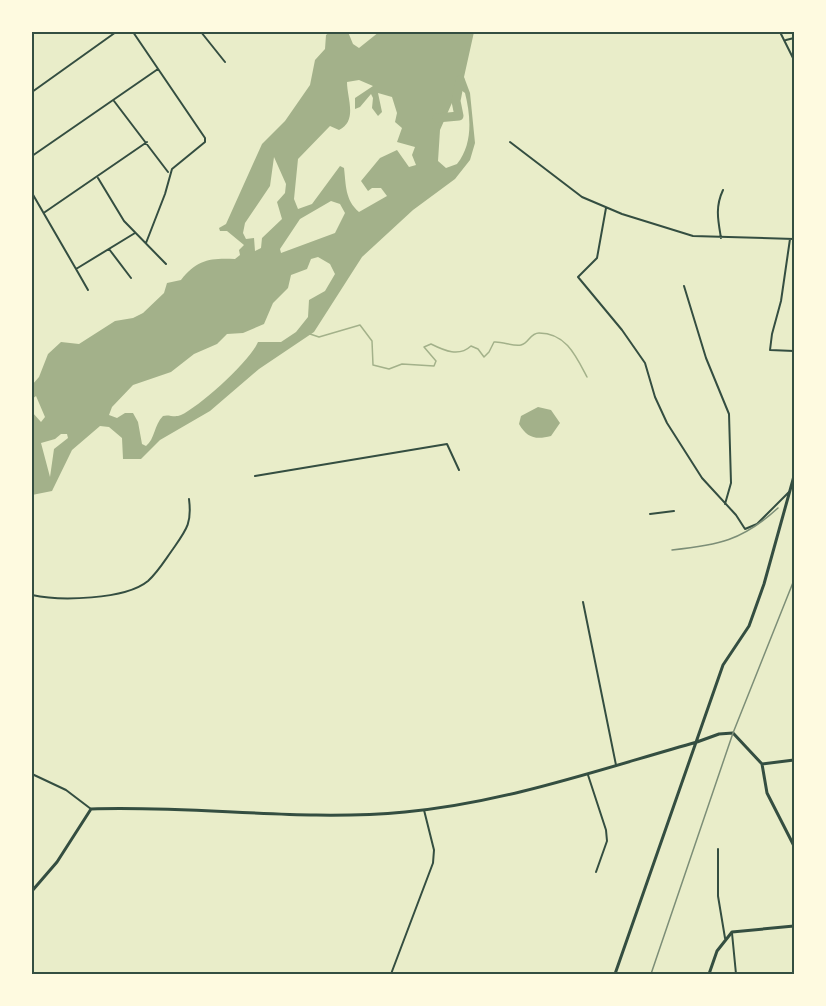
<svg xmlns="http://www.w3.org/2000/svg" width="826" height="1006" viewBox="0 0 826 1006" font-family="'Archivo Narrow',sans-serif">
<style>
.water{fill:#a3b18a;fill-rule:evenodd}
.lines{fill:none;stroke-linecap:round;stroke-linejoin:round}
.stream{stroke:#a3b18a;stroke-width:1.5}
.river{stroke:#a3b18a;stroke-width:9}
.minor{stroke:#344e41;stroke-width:2}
.tertiary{stroke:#344e41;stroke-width:3}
.rail{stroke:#7c8e77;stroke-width:1.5}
.neatline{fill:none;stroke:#344e41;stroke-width:2}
</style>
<rect width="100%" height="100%" fill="#e9edc9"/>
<!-- water -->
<path class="water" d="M330,32H348L353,44L359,48L379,32H474L464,77L470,93L475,143L470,160L455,179L413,210L362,257L314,332L259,369L210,411L160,440L141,459H123L122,438L109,427L100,426L72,450L52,491L32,495V412L41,422L45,417L36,396L32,399V385L39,377L48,354L61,342L79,344L115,321L133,318L143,313L164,293L167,283L181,280C197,259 211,258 235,259L240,255L239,250L244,245L227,231H220L219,228L226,224L262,144L285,121L310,85L315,60L325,49L326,35ZM359,80L373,86L355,98V109L360,107L371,94L373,98L372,108L378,116L382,112L378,93L392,97L397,113L395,122L402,128L397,142L415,147L412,155L416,165L409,167L397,150L380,158L361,181L368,191L372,188H381L387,196L359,212C345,200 346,185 344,168L340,166L312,204L298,209L294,199L298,159L330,126L339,130C358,121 347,98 347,82ZM461,90L465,93C471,117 473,144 457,164L446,168L438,161L440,130L455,96ZM274,157L286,184L285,193L277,202L282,219L262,238L261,248L255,251L254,238L246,239L243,233L245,223L270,186ZM331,201L340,204L345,213L335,233L281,253L280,249L300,219ZM318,257L330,264L335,274L325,291L309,300L308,317L296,332L281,342H258C250,361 200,406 181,415C174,418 169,414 163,416C154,425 155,439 146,446L142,444L138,422L133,413H125L117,418L109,415L112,407L133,385L171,372L194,354L217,344L227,334L243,333L264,324L273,303L288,288L291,275L307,269L311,259ZM61,434H67L68,438L54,449L50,477L41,443L55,439Z
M538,407L551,410L560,423L551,436C536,440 527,438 519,424L521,416Z"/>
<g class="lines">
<!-- stream -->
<path class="stream" d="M310,334L319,337L360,325L372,341L373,365L389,369L402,364L434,366L436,361L424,347L431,344C445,351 459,357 471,346L478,349L484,357L489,352L494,342C502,341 514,347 521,345C529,343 530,333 539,333C566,333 576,356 587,377"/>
<!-- river -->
<path class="river" d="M437,118L459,116L456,101L460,80"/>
<!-- minor -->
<path class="minor" d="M133,32L205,138V142L172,169L165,194L146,243
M201,32L225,62
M780,32L794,60
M786,40L794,38
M32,92L116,32
M114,101L168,172
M510,142L582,197L622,214L693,236L794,239
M32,156L158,69
M98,178L124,221L166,264
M32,193L76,269L135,233
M606,208L597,258L578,277L622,330L645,363L655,397L667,423L702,478L736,515L745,529L757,524L789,492
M45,212L147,142
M721,238C718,220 715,207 723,190
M790,239L781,301L772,334L770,350L794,351
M109,249L131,278
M76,269L88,290
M684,286L706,358L729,414L731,483L725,504
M255,476L447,444L459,470
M650,514L674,511
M32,595C59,601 125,600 148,581C158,572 165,560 173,549C187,529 192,523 189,499
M583,602L616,765
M32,774L66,790L91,809
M588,775L606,830L607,841L596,872
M718,849V896L725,938
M732,933L736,974
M391,974L433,863L434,850L424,810"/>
<!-- tertiary -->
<path class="tertiary" d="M762,764L794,760
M32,891L57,862L91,809C195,805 300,822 405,812C504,803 601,769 697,742L719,734L733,733L762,764L767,793L794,846
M615,974L723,665L749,626L764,584L794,476
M709,974L717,951L732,932L794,926"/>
<!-- rail -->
<path class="rail" d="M672,550C718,545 742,541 778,508
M651,974L733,733L794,580"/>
</g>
<!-- border -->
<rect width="826" height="1006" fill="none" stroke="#fefae0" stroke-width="66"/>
<rect x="33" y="33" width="760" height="940" class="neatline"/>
</svg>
